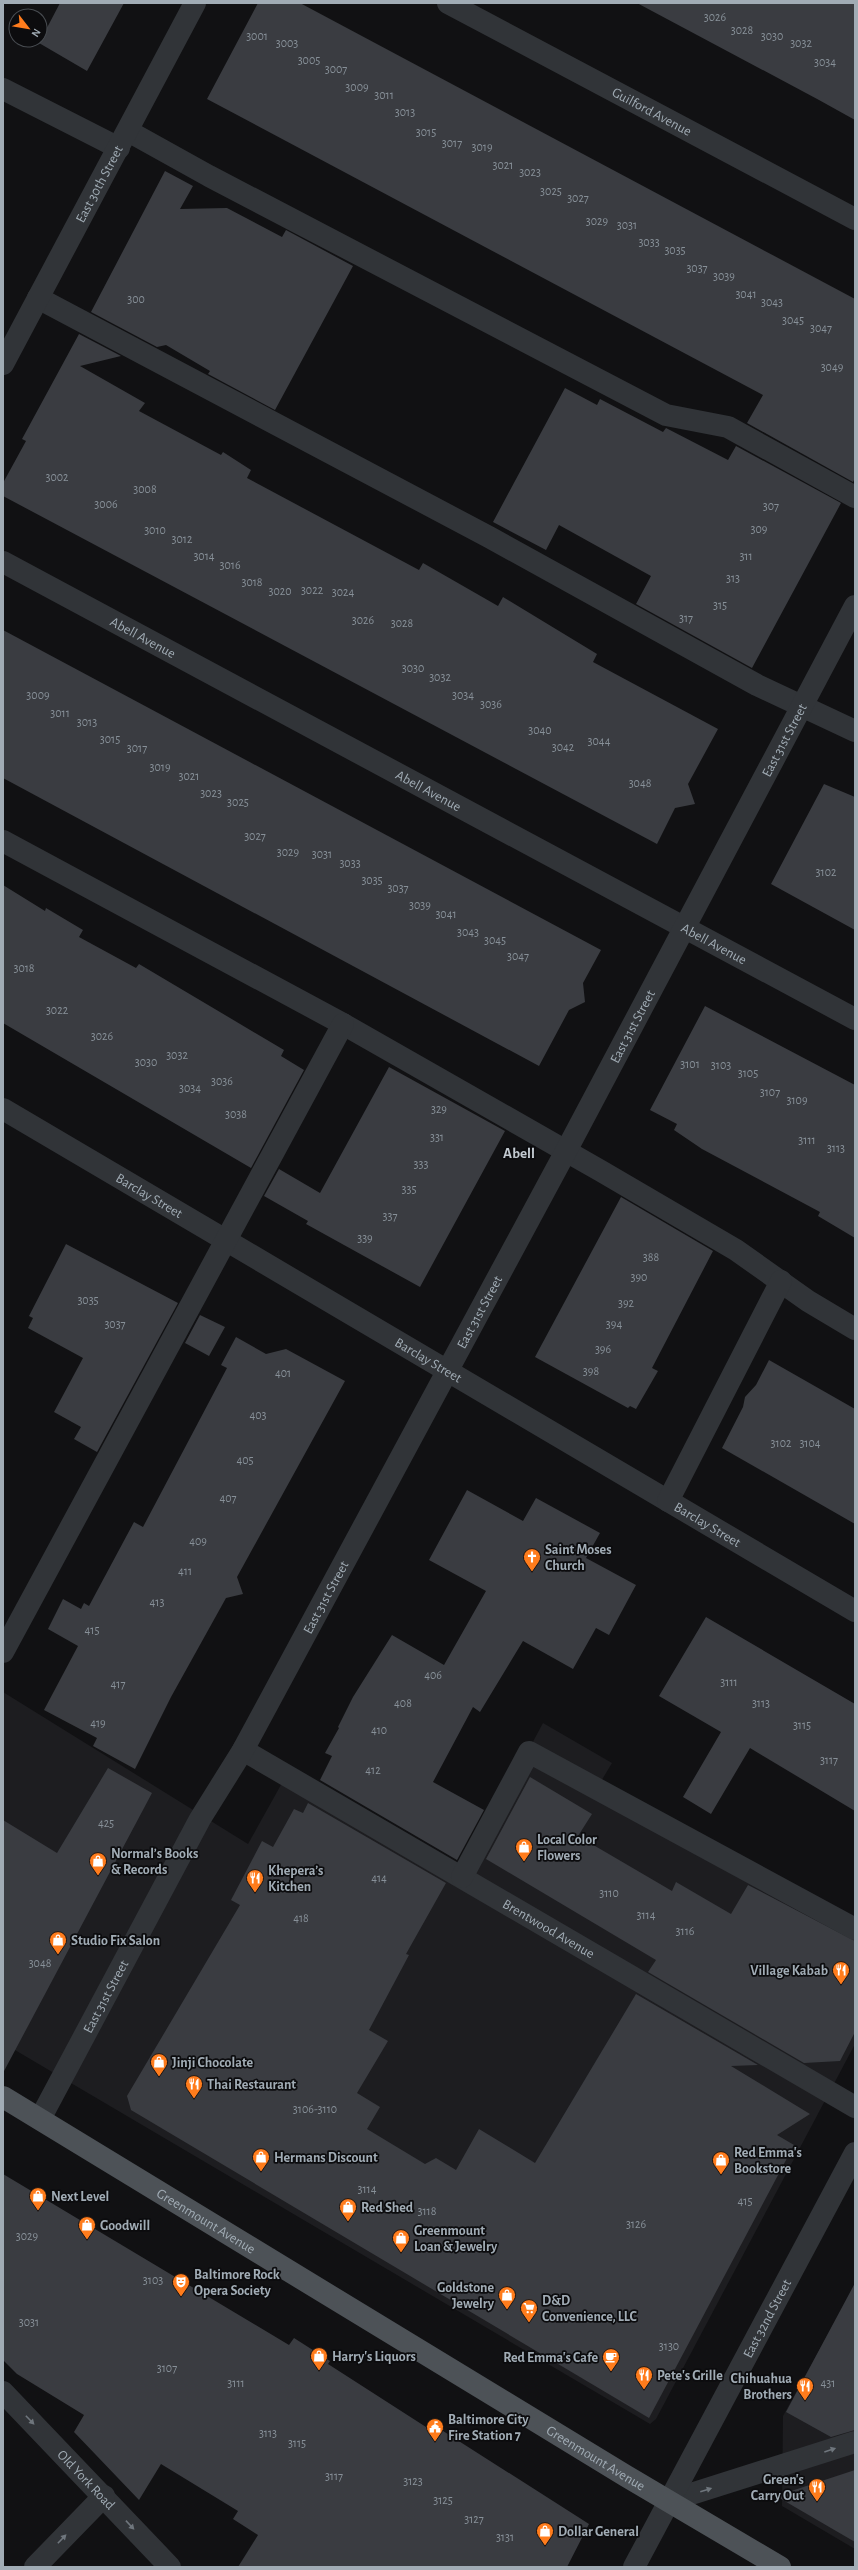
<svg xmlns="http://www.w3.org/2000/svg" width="858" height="2570" viewBox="0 0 858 2570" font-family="'Alegreya Sans',sans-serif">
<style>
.built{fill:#1d1d20}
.building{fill:#3a3c41}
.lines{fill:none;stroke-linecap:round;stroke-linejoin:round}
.minor{stroke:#313438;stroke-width:22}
.major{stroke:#4d5257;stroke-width:22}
.oneway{fill:#6f767d}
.labels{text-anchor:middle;stroke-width:3.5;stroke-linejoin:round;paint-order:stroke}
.number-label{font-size:12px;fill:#879098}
.street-label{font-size:14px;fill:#a1acb5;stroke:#0c0c0e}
.poi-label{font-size:14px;font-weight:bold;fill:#a1acb5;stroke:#0c0c0e;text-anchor:start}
.neighbourhood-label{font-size:15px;font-weight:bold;fill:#c2c9d0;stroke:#0c0c0e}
</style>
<rect width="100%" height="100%" fill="#111113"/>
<!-- built -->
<path class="built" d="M3,1692L248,1844L287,1774L461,1876L543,1723L612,1763L600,1783L855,1927V2044L656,2419L650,2424L3,2043Z
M855,2285V2549L782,2506L783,2416Z"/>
<!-- building -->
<path class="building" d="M60,3H124L87,71L39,43Z
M258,3H300L855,299V478L853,482L747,423L763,395L207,99Z
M637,3H855V120L819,100Z
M165,171L193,186L180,209L227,208L282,237L286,230L353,266L275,410L208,374L210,371L166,345L157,347L91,312Z
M79,334L121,356L80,366L145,403L139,411L221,455L223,452L251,470L247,478L419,570L423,563L498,606L503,597L597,654L593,662L718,729L688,784L695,804L675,808L657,844L3,496V483L26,441L22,439Z
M565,388L597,405L600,399L663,432L666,428L728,460L736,446L841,503L752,668L636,604L651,576L559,525L546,550L493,522Z
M3,630L601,950L583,983L585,1002L569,1010L539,1066L3,778Z
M824,784L855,797V930L771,884Z
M3,885L45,911L46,908L83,930L79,937L136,968L139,964L284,1050L281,1056L304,1070L251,1168L3,1023Z
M705,1006L855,1085V1238L818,1216L820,1212L702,1149L674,1130L677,1124L650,1110Z
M389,1067L505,1131L420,1287L306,1224L308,1221L264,1196L279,1169L320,1193Z
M621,1197L713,1251L652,1368L658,1371L636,1409L630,1406L628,1408L535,1357Z
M66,1244L178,1303L97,1452L74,1439L81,1427L54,1412L83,1358L28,1328L33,1318L29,1316Z
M200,1315L225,1327L209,1356L185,1343Z
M236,1337L266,1354L286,1349L345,1381L237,1577L243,1594L226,1598L171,1697L135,1769L93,1746L97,1738L44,1710L78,1646L48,1629L63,1599L81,1609L84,1603L89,1606L134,1522L143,1527L227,1368L221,1365Z
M769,1360L855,1409V1524L722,1448L743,1407L745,1397L756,1385Z
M467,1490L523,1521L536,1498L600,1533L586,1558L636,1585L609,1635L596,1628L573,1669L523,1641L480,1712L473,1707L433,1782L484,1810L457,1860L320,1780L332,1756L325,1753L339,1728L338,1727L353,1697L392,1635L444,1665L486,1591L429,1560Z
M706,1617L855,1704V1811L750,1748L711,1814L683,1797L721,1732L659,1696Z
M108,1768L152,1793L3,2073V1820L57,1853Z
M530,1777L592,1814L578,1836L672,1891L676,1882L731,1914L748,1885L855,1941V2032L840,2061L804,2063L648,1972L656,1960L486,1859Z
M308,1803L446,1883L406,1954L409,1955L369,2030L388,2041L357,2093L380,2107L367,2129L425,2164L436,2158L456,2170L479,2129L535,2163L636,1994L758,2065L731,2066L810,2114L777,2135L794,2145L649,2418L131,2110L127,2096L240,1905L231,1900L262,1841L273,1847L294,1809L303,1813Z
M3,2174L289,2345L294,2338L330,2361L328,2364L426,2427L429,2422L589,2524L567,2567H238L258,2535L233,2519L238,2511L161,2464L139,2500L74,2432L84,2415L17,2374L3,2360Z
M855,2283V2430L831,2437L786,2412Z
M855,2470V2542L776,2496Z"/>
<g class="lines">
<!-- minor -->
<g class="minor">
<path id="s1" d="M448,3L855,219"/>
<path d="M3,89L119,148"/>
<path d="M128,131L209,176L666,415L728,427L855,497"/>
<path d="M38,298L489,537L757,685L855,731"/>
<path id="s2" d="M3,364L195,3"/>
<path id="s3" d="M3,562L855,1019"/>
<path d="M3,841L343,1024L601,1171L736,1250L808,1301L855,1329"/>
<path id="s4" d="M3,1109L855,1611"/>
<path d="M668,1501L781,1281"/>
<path d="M3,1652L343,1024"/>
<path id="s5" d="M243,1750L855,2107"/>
<path d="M462,1877L529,1752L855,1929"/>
<path id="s6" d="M40,2119L200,1819L243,1750L566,1151L855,606"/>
<path id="s7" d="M3,2392L170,2567"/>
<path d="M669,2501L855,2442"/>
<path d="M35,2567L104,2496"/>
<path id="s8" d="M634,2567L855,2153"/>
</g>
<!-- major -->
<path class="major" id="s9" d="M3,2097L626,2476L780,2567"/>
</g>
<!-- one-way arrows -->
<defs><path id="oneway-solid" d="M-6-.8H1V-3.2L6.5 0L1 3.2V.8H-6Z"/></defs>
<g class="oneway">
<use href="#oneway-solid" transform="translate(30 2420) rotate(46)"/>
<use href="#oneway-solid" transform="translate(830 2450) rotate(-19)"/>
<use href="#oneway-solid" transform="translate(706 2490) rotate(-17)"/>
<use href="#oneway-solid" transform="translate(130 2525) rotate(47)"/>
<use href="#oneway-solid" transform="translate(62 2539) rotate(-46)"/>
</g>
<!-- icons -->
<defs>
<g id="church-pin" transform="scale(0.9)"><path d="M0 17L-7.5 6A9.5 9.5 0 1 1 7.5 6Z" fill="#ff7c1c" stroke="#0c0c0e"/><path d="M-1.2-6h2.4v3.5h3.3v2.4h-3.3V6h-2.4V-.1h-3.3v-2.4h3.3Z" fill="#fff"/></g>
<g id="shop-pin" transform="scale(0.9)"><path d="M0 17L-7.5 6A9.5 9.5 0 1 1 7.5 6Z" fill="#ff7c1c" stroke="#0c0c0e"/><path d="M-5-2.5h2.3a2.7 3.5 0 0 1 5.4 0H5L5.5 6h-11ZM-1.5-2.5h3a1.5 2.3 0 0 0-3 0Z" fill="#fff"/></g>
<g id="restaurant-pin" transform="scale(0.9)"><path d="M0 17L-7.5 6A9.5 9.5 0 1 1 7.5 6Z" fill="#ff7c1c" stroke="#0c0c0e"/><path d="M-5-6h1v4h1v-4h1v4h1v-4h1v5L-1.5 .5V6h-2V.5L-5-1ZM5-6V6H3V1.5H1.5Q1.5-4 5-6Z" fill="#fff"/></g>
<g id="theatre-pin" transform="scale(0.9)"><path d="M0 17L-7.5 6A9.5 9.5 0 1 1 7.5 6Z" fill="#ff7c1c" stroke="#0c0c0e"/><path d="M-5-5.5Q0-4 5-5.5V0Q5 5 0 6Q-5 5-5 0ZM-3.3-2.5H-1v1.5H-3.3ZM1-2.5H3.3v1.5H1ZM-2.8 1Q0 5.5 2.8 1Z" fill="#fff"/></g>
<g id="supermarket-pin" transform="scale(0.9)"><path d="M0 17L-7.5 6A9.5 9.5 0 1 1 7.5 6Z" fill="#ff7c1c" stroke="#0c0c0e"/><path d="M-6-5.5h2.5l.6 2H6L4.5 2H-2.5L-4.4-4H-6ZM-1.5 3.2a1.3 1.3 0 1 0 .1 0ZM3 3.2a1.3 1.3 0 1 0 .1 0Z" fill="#fff"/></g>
<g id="cafe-pin" transform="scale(0.9)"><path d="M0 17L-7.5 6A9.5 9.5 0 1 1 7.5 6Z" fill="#ff7c1c" stroke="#0c0c0e"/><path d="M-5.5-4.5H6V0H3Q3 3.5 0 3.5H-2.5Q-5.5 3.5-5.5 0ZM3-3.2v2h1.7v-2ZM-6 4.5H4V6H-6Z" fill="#fff"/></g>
<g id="civic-pin" transform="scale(0.9)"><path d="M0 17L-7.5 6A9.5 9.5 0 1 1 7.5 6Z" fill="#ff7c1c" stroke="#0c0c0e"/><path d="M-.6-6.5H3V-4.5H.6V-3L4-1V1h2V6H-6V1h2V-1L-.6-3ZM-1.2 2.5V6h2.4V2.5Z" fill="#fff"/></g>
</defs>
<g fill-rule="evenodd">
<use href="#church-pin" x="532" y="1557"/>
<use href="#shop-pin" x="524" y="1847"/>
<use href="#shop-pin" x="98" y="1861"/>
<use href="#restaurant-pin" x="255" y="1878"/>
<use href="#shop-pin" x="58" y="1940"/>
<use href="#restaurant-pin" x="841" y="1970"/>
<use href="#shop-pin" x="159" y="2062"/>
<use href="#restaurant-pin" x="194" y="2084"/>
<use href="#shop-pin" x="261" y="2157"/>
<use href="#shop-pin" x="721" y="2160"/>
<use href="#shop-pin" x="38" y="2196"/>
<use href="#shop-pin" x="348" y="2207"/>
<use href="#shop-pin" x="87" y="2225"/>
<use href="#shop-pin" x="401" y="2238"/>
<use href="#theatre-pin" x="181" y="2282"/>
<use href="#shop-pin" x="507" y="2295"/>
<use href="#supermarket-pin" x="529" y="2308"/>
<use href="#shop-pin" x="319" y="2356"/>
<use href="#cafe-pin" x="611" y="2357"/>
<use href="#restaurant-pin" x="644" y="2375"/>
<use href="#restaurant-pin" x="805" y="2386"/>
<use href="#civic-pin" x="435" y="2427"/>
<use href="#restaurant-pin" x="817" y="2487"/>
<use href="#shop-pin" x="545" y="2531"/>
</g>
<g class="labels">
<!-- number labels -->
<g class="number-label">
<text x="715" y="21">3026</text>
<text x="742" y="34">3028</text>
<text x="257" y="40">3001</text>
<text x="772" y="40">3030</text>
<text x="287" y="47">3003</text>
<text x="801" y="47">3032</text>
<text x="309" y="64">3005</text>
<text x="825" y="66">3034</text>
<text x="336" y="73">3007</text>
<text x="357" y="91">3009</text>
<text x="384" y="99">3011</text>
<text x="405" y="116">3013</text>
<text x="426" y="136">3015</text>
<text x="452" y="147">3017</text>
<text x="482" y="151">3019</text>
<text x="503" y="169">3021</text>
<text x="530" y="176">3023</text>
<text x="551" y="195">3025</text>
<text x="578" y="202">3027</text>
<text x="597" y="225">3029</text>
<text x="627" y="229">3031</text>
<text x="649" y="246">3033</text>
<text x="675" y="254">3035</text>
<text x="697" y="272">3037</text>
<text x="724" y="280">3039</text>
<text x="746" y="298">3041</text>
<text x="136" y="303">300</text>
<text x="772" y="306">3043</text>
<text x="793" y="324">3045</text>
<text x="821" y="332">3047</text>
<text x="832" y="371">3049</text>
<text x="57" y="481">3002</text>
<text x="145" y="493">3008</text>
<text x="106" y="508">3006</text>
<text x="771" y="510">307</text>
<text x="759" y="533">309</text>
<text x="155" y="534">3010</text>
<text x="182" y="543">3012</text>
<text x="204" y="560">3014</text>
<text x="746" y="560">311</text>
<text x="230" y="569">3016</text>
<text x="733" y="582">313</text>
<text x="252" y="586">3018</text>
<text x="312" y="594">3022</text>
<text x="280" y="595">3020</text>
<text x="343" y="596">3024</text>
<text x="720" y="609">315</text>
<text x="686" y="622">317</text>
<text x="363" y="624">3026</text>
<text x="402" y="627">3028</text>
<text x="413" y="672">3030</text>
<text x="440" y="681">3032</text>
<text x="38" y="699">3009</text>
<text x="463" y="699">3034</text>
<text x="491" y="708">3036</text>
<text x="60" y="717">3011</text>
<text x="87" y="726">3013</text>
<text x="540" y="734">3040</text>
<text x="110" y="743">3015</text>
<text x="599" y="745">3044</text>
<text x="563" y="751">3042</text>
<text x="137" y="752">3017</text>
<text x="160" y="771">3019</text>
<text x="189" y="780">3021</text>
<text x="640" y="787">3048</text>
<text x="211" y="797">3023</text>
<text x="238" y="806">3025</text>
<text x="255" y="840">3027</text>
<text x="288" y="856">3029</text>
<text x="322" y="858">3031</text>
<text x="350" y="867">3033</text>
<text x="826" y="876">3102</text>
<text x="372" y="884">3035</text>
<text x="398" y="892">3037</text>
<text x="420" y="909">3039</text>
<text x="446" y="918">3041</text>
<text x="468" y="936">3043</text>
<text x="495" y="944">3045</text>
<text x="518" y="960">3047</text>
<text x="24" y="972">3018</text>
<text x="57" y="1014">3022</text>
<text x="102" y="1040">3026</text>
<text x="177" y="1059">3032</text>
<text x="146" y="1066">3030</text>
<text x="690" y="1068">3101</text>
<text x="721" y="1069">3103</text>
<text x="748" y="1077">3105</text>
<text x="222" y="1085">3036</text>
<text x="190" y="1092">3034</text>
<text x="770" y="1096">3107</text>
<text x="797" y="1104">3109</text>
<text x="439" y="1113">329</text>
<text x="236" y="1118">3038</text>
<text x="437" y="1141">331</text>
<text x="807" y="1144">3111</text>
<text x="836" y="1152">3113</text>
<text x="421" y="1168">333</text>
<text x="409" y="1193">335</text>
<text x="390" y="1220">337</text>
<text x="365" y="1242">339</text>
<text x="651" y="1261">388</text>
<text x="639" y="1281">390</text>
<text x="88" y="1304">3035</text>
<text x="626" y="1307">392</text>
<text x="115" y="1328">3037</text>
<text x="614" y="1328">394</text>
<text x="603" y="1353">396</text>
<text x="591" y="1375">398</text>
<text x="283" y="1377">401</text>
<text x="258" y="1419">403</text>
<text x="781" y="1447">3102</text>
<text x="810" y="1447">3104</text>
<text x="245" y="1464">405</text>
<text x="228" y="1502">407</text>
<text x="198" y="1545">409</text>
<text x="185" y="1575">411</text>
<text x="157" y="1606">413</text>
<text x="92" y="1634">415</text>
<text x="433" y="1679">406</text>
<text x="729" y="1686">3111</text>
<text x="118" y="1688">417</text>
<text x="403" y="1707">408</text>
<text x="761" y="1707">3113</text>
<text x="98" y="1727">419</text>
<text x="802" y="1729">3115</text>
<text x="379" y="1734">410</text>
<text x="829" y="1764">3117</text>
<text x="373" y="1774">412</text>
<text x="106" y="1827">425</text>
<text x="379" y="1882">414</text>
<text x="609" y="1897">3110</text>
<text x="646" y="1919">3114</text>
<text x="301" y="1922">418</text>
<text x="685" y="1935">3116</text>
<text x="40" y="1967">3048</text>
<text x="315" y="2113">3106-3110</text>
<text x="367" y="2193">3114</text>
<text x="745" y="2205">415</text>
<text x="427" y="2215">3118</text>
<text x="636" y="2228">3126</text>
<text x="27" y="2240">3029</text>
<text x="153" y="2284">3103</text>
<text x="29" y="2326">3031</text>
<text x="669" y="2350">3130</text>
<text x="167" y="2372">3107</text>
<text x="236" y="2387">3111</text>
<text x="828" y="2387">431</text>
<text x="268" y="2437">3113</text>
<text x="297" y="2447">3115</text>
<text x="334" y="2480">3117</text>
<text x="413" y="2485">3123</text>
<text x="443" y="2504">3125</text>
<text x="474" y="2523">3127</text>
<text x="505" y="2541">3131</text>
</g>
<!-- street labels -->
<g class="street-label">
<text dy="5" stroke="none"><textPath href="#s1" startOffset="231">Guilford Avenue</textPath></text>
<text dy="5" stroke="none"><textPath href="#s2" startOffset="204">East 30th Street</textPath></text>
<text dy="5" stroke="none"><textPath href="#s3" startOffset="159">Abell Avenue</textPath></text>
<text dy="5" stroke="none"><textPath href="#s6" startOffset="1567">East 31st Street</textPath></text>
<text dy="5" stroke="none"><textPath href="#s3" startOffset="483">Abell Avenue</textPath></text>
<text dy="5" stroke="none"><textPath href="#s3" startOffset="807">Abell Avenue</textPath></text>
<text dy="5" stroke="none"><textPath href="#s6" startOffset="1243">East 31st Street</textPath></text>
<text dy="5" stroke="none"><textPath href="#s4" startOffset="170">Barclay Street</textPath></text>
<text dy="5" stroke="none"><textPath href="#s6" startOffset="919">East 31st Street</textPath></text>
<text dy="5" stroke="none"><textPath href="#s4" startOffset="494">Barclay Street</textPath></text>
<text dy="5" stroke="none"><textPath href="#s4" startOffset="818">Barclay Street</textPath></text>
<text dy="5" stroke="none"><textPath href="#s6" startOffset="595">East 31st Street</textPath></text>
<text dy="5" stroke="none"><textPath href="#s5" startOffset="354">Brentwood Avenue</textPath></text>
<text dy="5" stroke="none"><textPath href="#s6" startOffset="139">East 31st Street</textPath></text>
<text dy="5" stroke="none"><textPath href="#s9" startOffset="238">Greenmount Avenue</textPath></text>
<text dy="5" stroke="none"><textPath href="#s8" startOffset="282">East 32nd Street</textPath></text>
<text dy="5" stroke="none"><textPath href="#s9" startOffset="694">Greenmount Avenue</textPath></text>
<text dy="5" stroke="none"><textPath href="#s7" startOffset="121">Old York Road</textPath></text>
</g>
<!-- poi labels -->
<g class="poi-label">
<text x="545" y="1554">Saint Moses<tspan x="545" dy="16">Church</tspan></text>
<text x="537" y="1844">Local Color<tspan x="537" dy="16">Flowers</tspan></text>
<text x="111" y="1858">Normal’s Books<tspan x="111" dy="16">&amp; Records</tspan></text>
<text x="268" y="1875">Khepera’s<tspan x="268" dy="16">Kitchen</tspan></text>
<text x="71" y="1945">Studio Fix Salon</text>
<text x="828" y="1975" text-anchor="end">Village Kabab</text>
<text x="172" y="2067">Jinji Chocolate</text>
<text x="207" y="2089">Thai Restaurant</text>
<text x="734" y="2157">Red Emma's<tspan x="734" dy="16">Bookstore</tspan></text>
<text x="274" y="2162">Hermans Discount</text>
<text x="51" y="2201">Next Level</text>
<text x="361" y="2212">Red Shed</text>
<text x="100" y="2230">Goodwill</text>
<text x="414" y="2235">Greenmount<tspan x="414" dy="16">Loan &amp; Jewelry</tspan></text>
<text x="194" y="2279">Baltimore Rock<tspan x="194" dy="16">Opera Society</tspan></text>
<text x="494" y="2292" text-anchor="end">Goldstone<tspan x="494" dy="16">Jewelry</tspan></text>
<text x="542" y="2305">D&amp;D<tspan x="542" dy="16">Convenience, LLC</tspan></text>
<text x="332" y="2361">Harry's Liquors</text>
<text x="598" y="2362" text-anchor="end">Red Emma's Cafe</text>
<text x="657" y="2380">Pete's Grille</text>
<text x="792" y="2383" text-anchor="end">Chihuahua<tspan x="792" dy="16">Brothers</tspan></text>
<text x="448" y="2424">Baltimore City<tspan x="448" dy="16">Fire Station 7</tspan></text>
<text x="804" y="2484" text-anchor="end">Green's<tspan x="804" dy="16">Carry Out</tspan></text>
<text x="558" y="2536">Dollar General</text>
</g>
<!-- neighbourhood labels -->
<g class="neighbourhood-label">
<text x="519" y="1158">Abell</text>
</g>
</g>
<!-- border -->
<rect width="858" height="2570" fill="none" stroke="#a1acb5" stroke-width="8"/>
<!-- north arrow -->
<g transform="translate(28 28) rotate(121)"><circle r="19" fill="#0c0c0e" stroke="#484c51"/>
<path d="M0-3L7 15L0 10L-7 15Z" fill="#ff7c1c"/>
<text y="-6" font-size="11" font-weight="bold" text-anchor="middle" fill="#a1acb5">N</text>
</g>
</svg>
